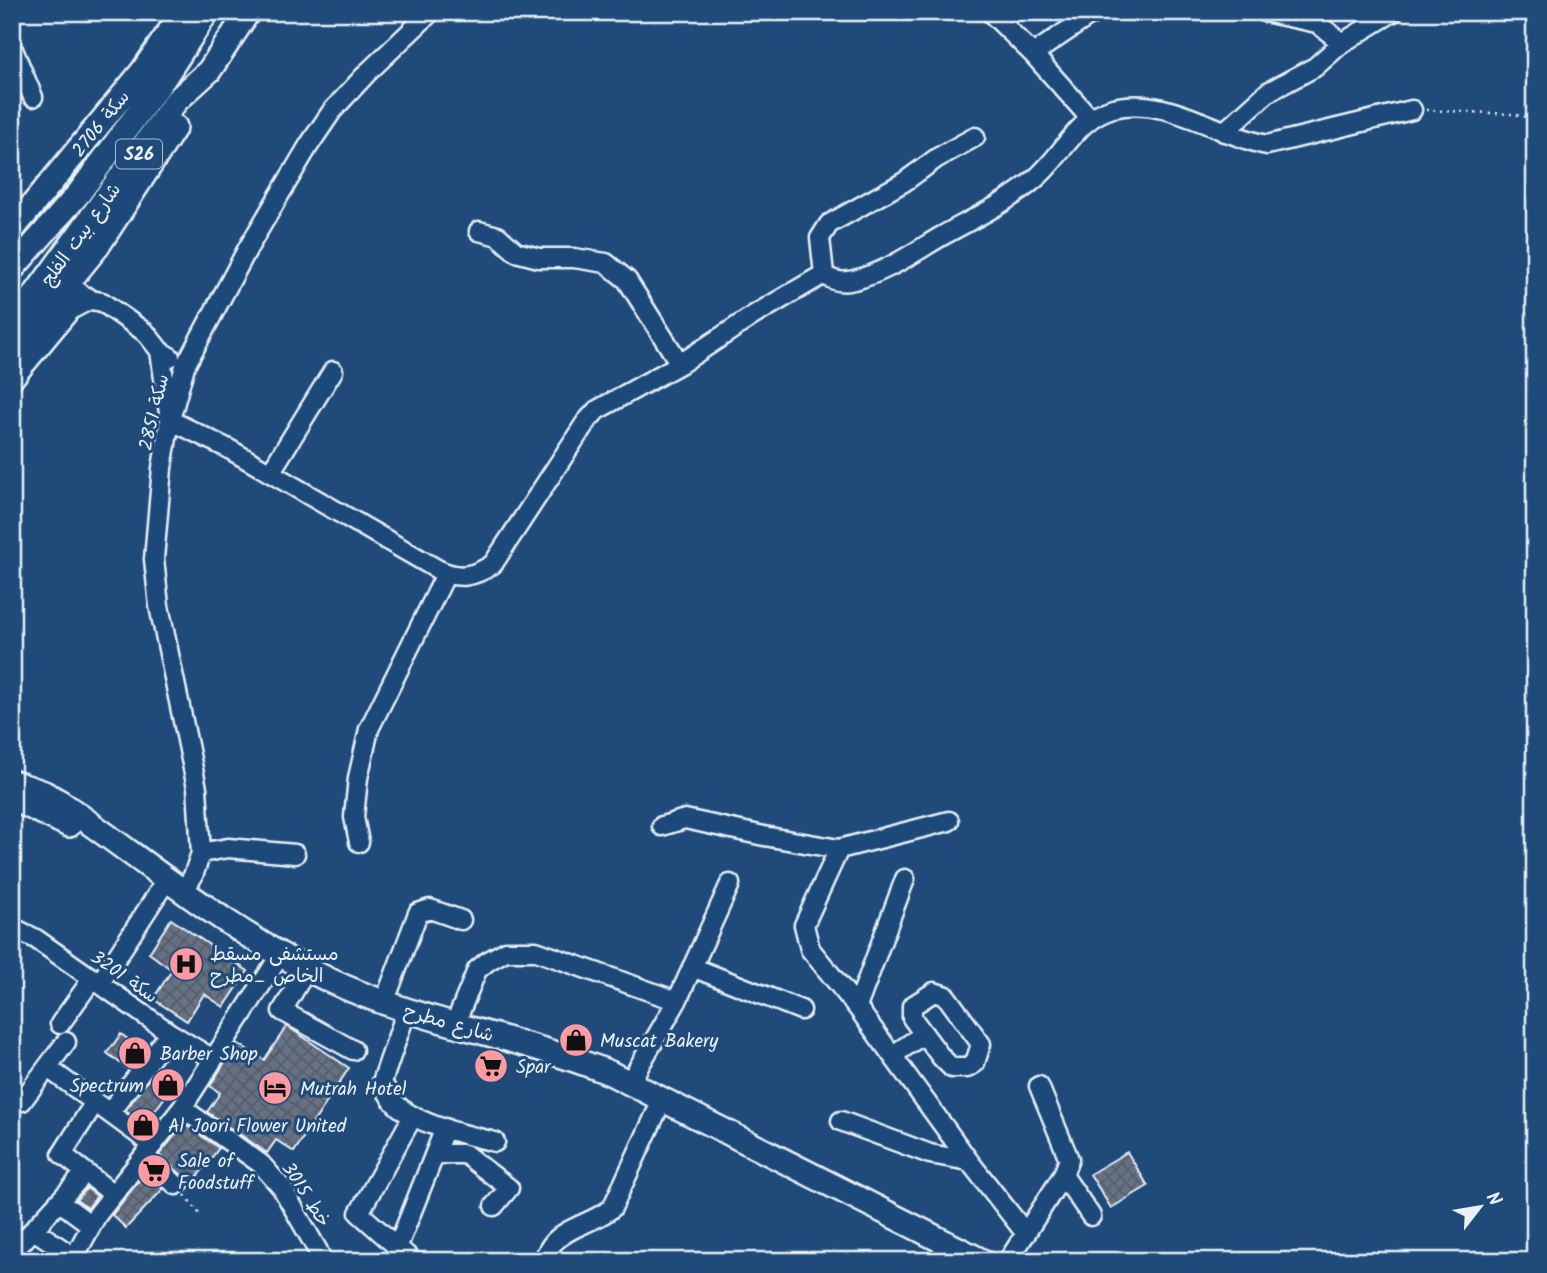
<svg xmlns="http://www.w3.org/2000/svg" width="1547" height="1273" viewBox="0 0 1547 1273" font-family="Kalam,'Playpen Sans Arabic',sans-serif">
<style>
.building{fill:url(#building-cross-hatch);stroke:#e8f1f8;stroke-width:2}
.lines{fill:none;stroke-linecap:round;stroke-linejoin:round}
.minor-casing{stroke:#e8f1f8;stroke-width:23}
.major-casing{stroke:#e8f1f8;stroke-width:28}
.path{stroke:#e8f1f8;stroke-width:2.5;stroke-dasharray:2 5;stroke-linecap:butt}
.minor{stroke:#1f4a7a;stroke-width:18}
.major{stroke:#1f4a7a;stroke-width:23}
.labels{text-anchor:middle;stroke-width:6;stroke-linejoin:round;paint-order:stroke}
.shield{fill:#1f4a7a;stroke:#acbfd2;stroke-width:2}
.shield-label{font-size:18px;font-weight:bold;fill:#e8f1f8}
.street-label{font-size:19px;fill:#e8f1f8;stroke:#1f4a7a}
.poi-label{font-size:19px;fill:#e8f1f8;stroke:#1f4a7a;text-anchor:start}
</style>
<defs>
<pattern id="building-cross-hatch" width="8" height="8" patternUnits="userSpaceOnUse" patternTransform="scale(1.75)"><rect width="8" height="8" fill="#657184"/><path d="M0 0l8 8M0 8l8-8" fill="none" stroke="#565c67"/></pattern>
</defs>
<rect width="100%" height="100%" fill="#1f4a7a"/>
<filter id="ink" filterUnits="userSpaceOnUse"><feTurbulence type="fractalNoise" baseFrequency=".0143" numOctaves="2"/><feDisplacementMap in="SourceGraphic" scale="14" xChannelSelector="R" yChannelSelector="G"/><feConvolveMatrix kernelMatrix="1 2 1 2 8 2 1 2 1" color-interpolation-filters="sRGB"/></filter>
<g filter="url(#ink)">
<!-- building -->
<path class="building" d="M171,919L248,971L224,1007L204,994L187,1021L153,999L172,970L149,953Z
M287,1026L349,1068L294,1152L276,1140L267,1153L207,1112L220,1093L210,1086L237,1043L264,1060Z
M121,1034L142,1050L128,1069L107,1053Z
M158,1067L176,1081L145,1125L125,1111Z
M184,1124L219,1148L187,1190V1182L184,1177L159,1155Z
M1127,1152L1148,1186L1111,1208L1090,1174Z
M145,1173L163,1189L126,1228L112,1215Z
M87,1188L97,1196L88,1208L76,1200Z"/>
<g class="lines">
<!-- minor casing -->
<g class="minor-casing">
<path id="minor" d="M990,12L1033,54L1090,118
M1264,12L1317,23L1342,43
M12,47L33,97
M1033,54L1095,12
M1224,132L1268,92L1315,67L1342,43L1393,12
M479,231L498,236L516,252L539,258H574L606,263L627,280L680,364
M824,274L820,238L829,224L904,182L937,158L975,137
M78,291L86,299L102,302L146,333L160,351L170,357
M160,351L170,420L229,449L437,569C458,580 474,577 493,564L586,422L597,410L680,364L754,315L824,274C833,282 843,283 854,280C885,273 913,253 940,237C972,219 1007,203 1035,179C1063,156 1076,118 1113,108C1166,95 1217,135 1267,145L1412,110
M270,473L333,371
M662,826L685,819L764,836L839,849L949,821
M359,842L354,817L358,778L369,729L446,574
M839,849L804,925L810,949L857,1007L969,1161L1026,1234
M201,853L228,848L295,854
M183,892L193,876L201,853L197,788L159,606L154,559L162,468L170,420L185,366L248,248L309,145L332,111L368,72L431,12
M12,927L36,939L170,1033L213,1059
M692,967L801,1010
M301,979L282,1011L353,1050
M100,983L160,890
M934,992L946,996L981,1044L975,1063L967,1068H952L941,1057L912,1018V1006Z
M384,1003L418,913L430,909L461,920
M857,1007L905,879
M403,1021L382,1082C385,1088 389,1095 393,1101C414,1125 465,1134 495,1142
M60,1024L93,978
M455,1024L477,970L488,961L506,951H536L677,1001
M893,1055L924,1034
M48,1068L153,1145
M630,1082L677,1001L730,884
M22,1101L66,1042
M95,1102L62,1154L113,1194
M182,1108L261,1164L282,1188L318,1251L322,1261
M110,1112L170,1033
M413,1116L359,1213L413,1261
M841,1121L930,1154L969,1161
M436,1154H465L509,1188L494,1206
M144,1156L176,1185
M1063,1175L1091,1216
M60,1202L91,1225
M35,1231L74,1257
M398,1246L445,1128
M12,1253L85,1173
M72,1261L97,1215L182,1108L274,965
M542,1261C546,1255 549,1247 554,1242C569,1226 595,1222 612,1208L658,1109
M1008,1261L1063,1175L1069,1159L1039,1086"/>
</g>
<!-- major casing -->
<g class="major-casing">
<path id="major" d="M12,230L142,72L183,12
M12,269L79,193L164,78L207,12
M12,322L32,299L176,101L209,71L248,12
M12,351L97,247L175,127
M12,377L69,308L86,299
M12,782L44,793L60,802C148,863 231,934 329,980C418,1022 518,1036 610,1073L982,1261
M12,798L69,825"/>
</g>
<!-- path -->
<path class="path" d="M1426,110L1512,114L1535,119
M185,1195L202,1217"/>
<!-- minor -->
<use href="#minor" class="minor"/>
<!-- major -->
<use href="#major" class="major"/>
</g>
</g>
<!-- icons -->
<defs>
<g id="hospital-disc" transform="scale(1.75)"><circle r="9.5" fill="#ff9aa2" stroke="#1f4a7a"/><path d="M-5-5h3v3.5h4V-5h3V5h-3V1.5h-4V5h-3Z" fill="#111"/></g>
<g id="shop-disc" transform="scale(1.75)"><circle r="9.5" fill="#ff9aa2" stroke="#1f4a7a"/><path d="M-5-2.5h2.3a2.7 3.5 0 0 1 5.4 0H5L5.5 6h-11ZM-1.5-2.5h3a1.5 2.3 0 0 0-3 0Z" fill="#111"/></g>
<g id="supermarket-disc" transform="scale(1.75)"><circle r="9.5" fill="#ff9aa2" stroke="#1f4a7a"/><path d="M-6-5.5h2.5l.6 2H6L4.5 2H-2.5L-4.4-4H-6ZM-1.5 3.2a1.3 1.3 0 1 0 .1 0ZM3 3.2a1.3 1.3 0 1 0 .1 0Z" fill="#111"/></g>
<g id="hotel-disc" transform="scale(1.75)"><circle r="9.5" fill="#ff9aa2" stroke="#1f4a7a"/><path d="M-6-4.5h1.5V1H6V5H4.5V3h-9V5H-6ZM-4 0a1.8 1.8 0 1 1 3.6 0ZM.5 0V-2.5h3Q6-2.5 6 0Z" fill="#111"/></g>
</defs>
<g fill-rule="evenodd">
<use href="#hospital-disc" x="186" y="964"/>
<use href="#shop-disc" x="576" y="1040"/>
<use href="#shop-disc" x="135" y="1053"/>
<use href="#supermarket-disc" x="491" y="1066"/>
<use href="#shop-disc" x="168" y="1085"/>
<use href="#hotel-disc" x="275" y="1088"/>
<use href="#shop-disc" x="143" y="1125"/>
<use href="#supermarket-disc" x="154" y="1171"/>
</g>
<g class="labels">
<!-- shield labels -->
<rect class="shield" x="116" y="139.5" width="46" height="29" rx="5"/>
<g class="shield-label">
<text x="139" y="160">S26</text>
</g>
<!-- street labels -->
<g class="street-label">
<text transform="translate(100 123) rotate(-51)" y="7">سكة 2706</text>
<text transform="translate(80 234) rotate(-54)" y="7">شارع بيت الفلج</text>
<text transform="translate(153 412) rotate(-77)" y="7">سكة 2851</text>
<text transform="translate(125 976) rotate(35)" y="7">سكة 3201</text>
<text transform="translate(449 1022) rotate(16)" y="7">شارع مطرح</text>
<text transform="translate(307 1194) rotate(57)" y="7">3015 خط</text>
</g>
<!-- poi labels -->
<g class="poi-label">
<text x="210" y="960">مستشفى مسقط<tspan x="210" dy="22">الخاص _مطرح</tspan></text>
<text x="600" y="1047">Muscat Bakery</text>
<text x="160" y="1060">Barber Shop</text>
<text x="516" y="1073">Spar</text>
<text x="144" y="1092" text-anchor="end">Spectrum</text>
<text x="300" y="1095">Mutrah Hotel</text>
<text x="168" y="1132">Al Joori Flower United</text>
<text x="178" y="1167">Sale of<tspan x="178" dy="22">Foodstuff</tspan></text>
</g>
</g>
<!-- margin -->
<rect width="1547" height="1273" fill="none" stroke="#1f4a7a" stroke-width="42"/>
<rect x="21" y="21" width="1505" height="1231" fill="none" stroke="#e8f1f8" stroke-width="2.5" filter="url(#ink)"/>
<!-- north arrow -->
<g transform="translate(1480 1207) rotate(59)" stroke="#1f4a7a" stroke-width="5" paint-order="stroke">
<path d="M0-5L12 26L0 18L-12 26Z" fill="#e8f1f8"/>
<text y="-10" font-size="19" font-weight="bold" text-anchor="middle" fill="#e8f1f8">N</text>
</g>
</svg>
